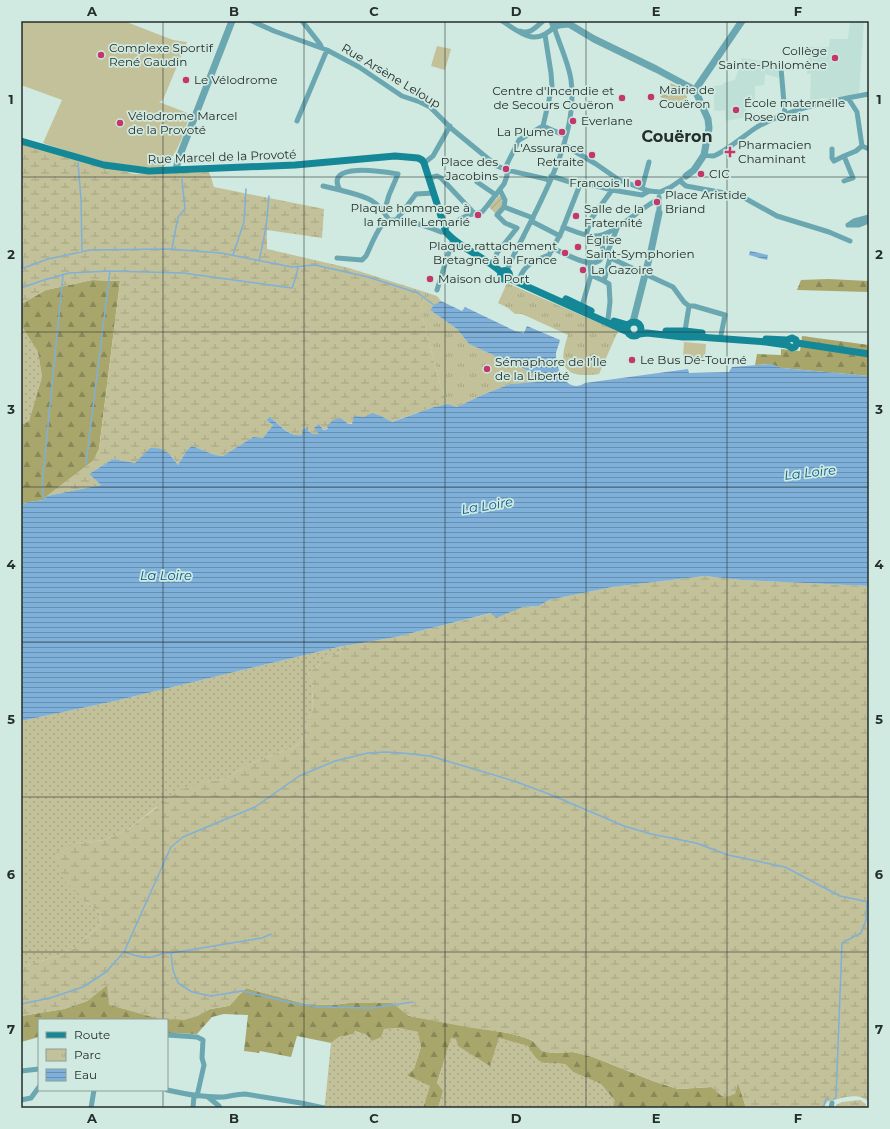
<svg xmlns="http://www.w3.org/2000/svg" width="890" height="1129" viewBox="0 0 890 1129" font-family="Montserrat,sans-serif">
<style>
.built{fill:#bee0d6}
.grass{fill:url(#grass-dots)}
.forest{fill:url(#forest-firs)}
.wetland{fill:url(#wetland-marsh)}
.park{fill:url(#park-tufts)}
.garden{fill:url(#garden-furrows)}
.pitch{fill:#c3c199}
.water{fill:url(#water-rules)}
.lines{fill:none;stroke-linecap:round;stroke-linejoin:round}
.stream{stroke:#7eb0d9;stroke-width:1.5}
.minor{stroke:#6ba7b1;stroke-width:5}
.tertiary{stroke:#6ba7b1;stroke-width:7}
.secondary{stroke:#158898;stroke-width:7}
.grid{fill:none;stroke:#242e2b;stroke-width:1;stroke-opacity:0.55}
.poi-dot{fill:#c3376b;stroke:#d0e9e1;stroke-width:1.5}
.labels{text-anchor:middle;stroke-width:3.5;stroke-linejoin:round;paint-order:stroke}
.poi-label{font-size:12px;fill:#242e2b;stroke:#d0e9e1;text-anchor:start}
.street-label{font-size:12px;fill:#242e2b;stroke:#d0e9e1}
.water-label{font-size:13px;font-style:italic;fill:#01598c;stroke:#d0e9e1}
.district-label{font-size:16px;font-weight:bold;fill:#242e2b;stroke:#d0e9e1}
.neatline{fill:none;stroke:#242e2b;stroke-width:1.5}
.grid-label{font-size:13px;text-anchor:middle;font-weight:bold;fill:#242e2b}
</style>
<defs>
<pattern id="grass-dots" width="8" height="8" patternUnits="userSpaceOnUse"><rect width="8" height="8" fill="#c3c199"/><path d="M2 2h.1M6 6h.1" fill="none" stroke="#a7a684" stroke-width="1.8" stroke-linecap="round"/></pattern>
<pattern id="forest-firs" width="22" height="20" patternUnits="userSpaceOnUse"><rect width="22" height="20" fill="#a9a66b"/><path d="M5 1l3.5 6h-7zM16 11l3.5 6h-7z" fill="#898858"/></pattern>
<pattern id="wetland-marsh" width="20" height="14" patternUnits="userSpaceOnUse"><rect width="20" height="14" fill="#c3c199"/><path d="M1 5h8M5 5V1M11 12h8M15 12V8" fill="none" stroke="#a7a684"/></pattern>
<pattern id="park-tufts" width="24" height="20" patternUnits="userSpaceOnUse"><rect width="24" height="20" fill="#c3c199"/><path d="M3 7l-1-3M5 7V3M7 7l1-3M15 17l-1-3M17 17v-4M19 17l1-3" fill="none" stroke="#a7a684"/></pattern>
<pattern id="garden-furrows" width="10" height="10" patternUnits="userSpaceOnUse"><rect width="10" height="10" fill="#c3c199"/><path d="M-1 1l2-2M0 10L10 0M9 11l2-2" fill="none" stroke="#a7a684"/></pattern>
<pattern id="water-rules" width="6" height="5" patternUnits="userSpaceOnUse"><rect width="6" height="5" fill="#7eb0d9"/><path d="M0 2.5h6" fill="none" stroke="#6790b0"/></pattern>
</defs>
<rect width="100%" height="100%" fill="#d0e9e1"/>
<!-- built -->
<path class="built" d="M850,21H864L859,93L830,99L822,98L810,103L811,74H807L810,47H829L830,39H848Z
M742,58L777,63L779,78L765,74L764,85L755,86V100L745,101L747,117L726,121L725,110L719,111L714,110V86L723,85V83L735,80Z"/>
<!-- grass -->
<path class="grass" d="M21,325L38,352L42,377L29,421L21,425Z
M338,647L342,651L330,657L308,673L313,687L312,711L305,726L302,741L293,748L278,753L249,764L225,779L204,782L155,808L129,829L104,840L76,843L84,901L100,913L101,924L74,948L58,956L21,967V721L115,701Z
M399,1028L419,1032L421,1047L414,1069L430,1086L423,1108H322L325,1104L331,1043L339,1037L353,1034L354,1031L367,1035L383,1029Z
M451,1037L456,1039L490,1065L499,1038L529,1046C540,1067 544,1063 565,1064L573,1072L601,1084L615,1101L612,1108H438L443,1091L437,1084Z"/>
<!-- forest -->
<path class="forest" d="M828,279L869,281V292L797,290L801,280Z
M92,280L120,281L99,449L93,461L47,496L44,500L29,502L21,505V425L29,421L42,377L38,352L21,325V304L46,290Z
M802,336L869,345V376L782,368L770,364L755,365L757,354L781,355V349L800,351Z
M107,985L195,1017L210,1009L229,1006L246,988L306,1004L332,1005L349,1003H393L409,1016L508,1033L526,1038L533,1041L542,1051L552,1053L573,1052L593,1057L653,1081L678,1089L712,1087L738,1082L746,1108H612L615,1101L601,1084L573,1072L565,1064C543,1063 540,1067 528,1046L499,1038L490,1066L458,1046L456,1039L451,1038L437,1083L443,1091L438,1108H423L430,1086L407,1075L414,1069L421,1047L418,1032L399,1028L384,1029L381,1037L372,1041L367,1035L355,1031L353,1034L339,1037L331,1043L297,1036L291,1057L260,1051L259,1053L244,1051L248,1015L224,1014L212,1017L197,1034L167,1033V1020H39V1037L21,1042V1016L64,1009L87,1001Z"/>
<!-- wetland -->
<path class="wetland" d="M21,143L134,174L209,172L214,187L324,209L322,238L267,230V249L349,268L425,292L421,310L439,381L448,404L434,407L391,422L381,416L348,424L341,418C330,427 329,432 314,428L320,434H313L308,431V428L302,435C290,437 280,425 270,417L266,420L273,425L263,438L253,437L223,456L215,455L192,446L187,450L178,465L172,456L135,463L113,459L89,474L101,485L47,496L93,461L99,449L120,281L92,280L46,290L21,304Z
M705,576L741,580L869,586V1102C857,1091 841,1099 827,1102L824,1108H746L738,1083L735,1094L724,1098L711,1087L678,1089L653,1081L593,1057L573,1052L552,1053L542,1051L533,1041L526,1038L508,1033L466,1027L409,1016L393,1003H349L332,1005L306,1004L246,988L229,1006L210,1009L195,1017L184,1020L159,1019L109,1005L107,985L87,1001L64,1009L21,1016V967L58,956L74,948L101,924L100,913L84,901L63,879L55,853L76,843L104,840L129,829L178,791L204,782L225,779L249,764L278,753L293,748L302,741L305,726L312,711L313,687L308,673L330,657L342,651L338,647L396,637L492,613L496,617L523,607L539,606L549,600L612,587Z
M860,1100L866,1104V1108H836V1105L842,1102Z"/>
<!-- park -->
<path class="park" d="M671,83C682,89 688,90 687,103H673L660,97L664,89H667Z
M507,283L618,331L599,374C564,379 557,367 568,335L522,314H515L508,308L498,303Z
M425,292L437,296L441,301L434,305L430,310L457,329L469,344L535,374L537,382L510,384L482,395L457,407L448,404L439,381L421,310Z"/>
<!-- garden -->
<path class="garden" d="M499,196H502L503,204L496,214L489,207Z"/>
<!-- pitch -->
<path class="pitch" d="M21,21H124L173,40L187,42L163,100L159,102L190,114C184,133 178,155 162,168C146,167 131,167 115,164C91,159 67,151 43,143L62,100L21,85Z
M437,46L451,49L445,70L431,66Z
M684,342L706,344L705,358L683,357Z"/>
<!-- water -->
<path class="water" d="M750,251L768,255L767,260L749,255Z
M441,301L462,311L465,307L515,331L524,333L527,326L560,340C559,344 557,349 556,353C555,368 567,395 585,383L688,369L689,373L729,372L732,367L770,364L782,368L869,376V586L741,580L705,576L612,587L549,600L539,606L523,607L496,618L491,613L396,637L338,647L115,701L21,721V505L29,502L44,500L47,496L101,485L89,474L113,459L135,463L150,448C164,447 170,453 178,465L187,450L192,446L215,455L223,456L253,437L263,438L273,425L266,420L270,417C280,425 289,437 302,435V430L308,427V431L313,434H319L314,428L319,424L323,430L328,429L327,426L333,420L341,418L348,424H352L354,416L364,417L372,413L381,416L392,422L434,407L448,404L457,407L482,395L510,384L537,382L535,374L469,344L457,329L430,310L434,305Z"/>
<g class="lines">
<!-- stream -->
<path class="stream" d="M78,163L81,199L82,252
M21,236L23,268
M172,248L178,217L185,209L182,179
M233,255L244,222L246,189
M259,261L266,228L269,196
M21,269L48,259L90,250L168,249L221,253L292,267L315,265L368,277L418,293L434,305
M21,288L44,280L69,273L110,271L183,273L292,288L296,277L298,267
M86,464L110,271
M44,500L42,486L63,275
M125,952C133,955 144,959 153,957C159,955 164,952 171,953L173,970L178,983L192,992L211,996L242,991L292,1003L320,1007L372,1008L413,1002
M171,953L262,938L271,934
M21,1004L50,998L83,987L106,972L124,952L171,847L183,837L255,807L299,776L316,769L335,761L368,753L386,752L402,753L430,756L514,781L549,794L624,826L651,834L696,843L728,855L785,867L840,896L869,902
M834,1099L836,1097L842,943L861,933L866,920L867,902
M823,1108L826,1099H829"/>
<!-- minor -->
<path class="minor" d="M252,21L274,31L327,50L359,67L402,96L420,102L430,107L452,129L497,166L507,170L546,179L549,181
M302,21L320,44L322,48
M502,21C521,33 535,47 554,27C559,43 569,64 571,80C578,131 547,190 524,235C518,247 511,259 507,271
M520,31C530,35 536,27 543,21
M781,68L785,115
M848,98L857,112L862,146L869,149
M297,121L327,50
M543,126L566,136
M564,145L596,164L619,180L649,191L660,192L671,187L681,180
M832,149V158L834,161L844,156
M704,155C707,156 710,156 713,156C724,153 746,134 757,127C791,108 831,101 869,94
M424,163L433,156L450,126
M551,176L570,182H581L612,190L642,195L649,191
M429,178L437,176L441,178L473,212
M680,181L686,186L741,196L777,216L829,232L850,241
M844,181L853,178L844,156L856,151L862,146
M477,182L496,195
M323,186L340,190
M642,188L649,162
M504,207L533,218
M384,212L389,195L398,174C386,172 323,161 340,190C365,197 375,197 389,220
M659,213V197
M397,219L416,194L434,193
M531,221L560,236
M848,225L854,221L869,217
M848,225H859L869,221
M563,227C572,230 583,236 593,236C612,238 640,207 659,199
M444,228L468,215L482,212L487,206L504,184L507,176V164L519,140L543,126L552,87L551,73L545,35
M586,235L591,219L612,190
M553,248C563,253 589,268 599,261C601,259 602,257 604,255L602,244L591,237
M604,255L673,287L684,302L689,306H694L725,315L721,335
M337,258L362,260L366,256C371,246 375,234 382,225C391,212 429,227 441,232H446
M492,264L497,253L517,228L505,223L497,215L504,207L505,200L500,190
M591,275L604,281
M519,279C526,263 534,261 549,255L561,233L581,182
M437,290L453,239
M582,306L591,275L590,263
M608,319L610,302L609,284L604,281L610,258L608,251L618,226
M685,331L689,306
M167,1035L197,1037L203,1040L202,1058L204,1065L197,1096
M21,1071L39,1069
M167,1090C185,1094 204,1098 224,1097C231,1096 238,1094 245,1094L301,1103L324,1108
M208,1097L219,1106L220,1108
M21,1100L31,1098L39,1087
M91,1108L94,1090
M193,1108L194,1095
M831,1108L832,1103"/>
<!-- tertiary -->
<path class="tertiary" d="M552,21L554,27L559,25L568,24
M564,21L594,39L656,69L695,90
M695,90L742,21
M176,170L178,160L232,21
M686,176L694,170L704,155L709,128L708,119L695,90
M633,322L651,251L659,213"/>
<!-- secondary -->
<path class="secondary" d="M21,141L104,165L149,171L295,165L395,156L418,158L422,160L424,163L446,232C459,248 485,257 501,272
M500.5 275a4.5 4.5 0 1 1 9 0a4.5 4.5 0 1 1-9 0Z
M508,278L628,332
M566,299L591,311
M614,321L628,325
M627 329a7 7 0 1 1 14 0a7 7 0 1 1-14 0Z
M666,331H685L702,333
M639,334L647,333L683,337H699L766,342L787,345L792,348L795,347L797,343
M766,339L787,340L792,338L796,340L797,343
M797,343L869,354"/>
</g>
<!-- grid -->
<path class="grid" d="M163,21V1020M304,21V1108M445,21V1108M586,21V1108M727,21V1108M21,177H869M21,332H869M21,487H869M21,642H869M21,797H869M21,952H869M163,1090V1108"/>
<!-- markers -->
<g class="poi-dot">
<circle cx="101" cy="55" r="4"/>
<circle cx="835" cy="58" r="4"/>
<circle cx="186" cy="80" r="4"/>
<circle cx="651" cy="97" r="4"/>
<circle cx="622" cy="98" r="4"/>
<circle cx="736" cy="110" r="4"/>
<circle cx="573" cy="121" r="4"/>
<circle cx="120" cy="123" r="4"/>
<circle cx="562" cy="132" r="4"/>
<path d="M728 146h4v4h4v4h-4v4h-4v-4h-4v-4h4z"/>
<circle cx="592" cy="155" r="4"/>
<circle cx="506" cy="169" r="4"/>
<circle cx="701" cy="174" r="4"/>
<circle cx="638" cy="183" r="4"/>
<circle cx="657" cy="202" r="4"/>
<circle cx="478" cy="215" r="4"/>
<circle cx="576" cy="216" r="4"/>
<circle cx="578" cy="247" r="4"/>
<circle cx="565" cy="253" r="4"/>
<circle cx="583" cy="270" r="4"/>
<circle cx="430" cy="279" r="4"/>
<circle cx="632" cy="360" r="4"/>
<circle cx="487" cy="369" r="4"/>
</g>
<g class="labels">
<!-- poi labels -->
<g class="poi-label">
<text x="109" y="52">Complexe Sportif<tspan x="109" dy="14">René Gaudin</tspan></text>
<text x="827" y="55" text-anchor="end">Collège<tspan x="827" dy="14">Sainte-Philomène</tspan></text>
<text x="194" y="84">Le Vélodrome</text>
<text x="659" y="94">Mairie de<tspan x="659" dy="14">Couëron</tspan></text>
<text x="614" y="95" text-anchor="end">Centre d'Incendie et<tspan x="614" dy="14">de Secours Couëron</tspan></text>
<text x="744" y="107">École maternelle<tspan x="744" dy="14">Rose Orain</tspan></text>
<text x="128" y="120">Vélodrome Marcel<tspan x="128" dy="14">de la Provoté</tspan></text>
<text x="581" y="125">Everlane</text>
<text x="554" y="136" text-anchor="end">La Plume</text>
<text x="738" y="149">Pharmacien<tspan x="738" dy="14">Chaminant</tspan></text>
<text x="584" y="152" text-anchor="end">L'Assurance<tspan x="584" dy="14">Retraite</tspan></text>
<text x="498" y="166" text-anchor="end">Place des<tspan x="498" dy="14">Jacobins</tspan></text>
<text x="709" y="178">CIC</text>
<text x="630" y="187" text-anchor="end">Francois II</text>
<text x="665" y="199">Place Aristide<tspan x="665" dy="14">Briand</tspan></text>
<text x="470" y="212" text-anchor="end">Plaque hommage à<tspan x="470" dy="14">la famille Lemarié</tspan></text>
<text x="584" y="213">Salle de la<tspan x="584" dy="14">Fraternité</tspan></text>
<text x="586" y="244">Église<tspan x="586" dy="14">Saint-Symphorien</tspan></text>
<text x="557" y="250" text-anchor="end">Plaque rattachement<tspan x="557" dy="14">Bretagne à la France</tspan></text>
<text x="591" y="274">La Gazoire</text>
<text x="438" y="283">Maison du Port</text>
<text x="640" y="364">Le Bus Dé-Tourné</text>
<text x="495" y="366">Sémaphore de l’Île<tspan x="495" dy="14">de la Liberté</tspan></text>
</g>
<!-- street labels -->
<g class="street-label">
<text transform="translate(391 76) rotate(31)" y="4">Rue Arsène Leloup</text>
<text transform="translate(222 157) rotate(-2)" y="4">Rue Marcel de la Provoté</text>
</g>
<!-- water labels -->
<g class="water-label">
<text transform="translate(810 472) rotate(-6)" y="5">La Loire</text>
<text transform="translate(487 505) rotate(-9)" y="5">La Loire</text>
<text x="166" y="580">La Loire</text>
</g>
<!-- district labels -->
<g class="district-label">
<text x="677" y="142">Couëron</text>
</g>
</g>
<!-- border -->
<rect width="890" height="1129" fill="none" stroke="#d0e9e1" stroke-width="44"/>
<!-- legend -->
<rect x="38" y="1019" width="130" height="72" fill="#d0e9e1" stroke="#8b9e98"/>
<rect x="46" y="1032" width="20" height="6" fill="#158898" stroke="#8b9e98"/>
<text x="74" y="1039" font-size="12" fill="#242e2b">Route</text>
<rect x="46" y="1049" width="20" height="12" fill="url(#park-tufts)" stroke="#8b9e98"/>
<text x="74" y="1059" font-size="12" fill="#242e2b">Parc</text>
<rect x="46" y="1069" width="20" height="12" fill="url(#water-rules)" stroke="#8b9e98"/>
<text x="74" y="1079" font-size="12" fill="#242e2b">Eau</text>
<rect x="22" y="22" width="846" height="1085" class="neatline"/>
<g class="grid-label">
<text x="92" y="16">A</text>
<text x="234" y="16">B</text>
<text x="374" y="16">C</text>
<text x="516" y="16">D</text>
<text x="656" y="16">E</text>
<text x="798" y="16">F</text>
<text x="11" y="104">1</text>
<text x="879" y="104">1</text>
<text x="11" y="259">2</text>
<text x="879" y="259">2</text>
<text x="11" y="414">3</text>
<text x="879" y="414">3</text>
<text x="11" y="569">4</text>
<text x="879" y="569">4</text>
<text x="11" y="724">5</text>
<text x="879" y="724">5</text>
<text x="11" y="879">6</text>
<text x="879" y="879">6</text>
<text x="11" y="1034">7</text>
<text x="879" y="1034">7</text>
<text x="92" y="1123">A</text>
<text x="234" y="1123">B</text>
<text x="374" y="1123">C</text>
<text x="516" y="1123">D</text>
<text x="656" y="1123">E</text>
<text x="798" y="1123">F</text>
</g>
</svg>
